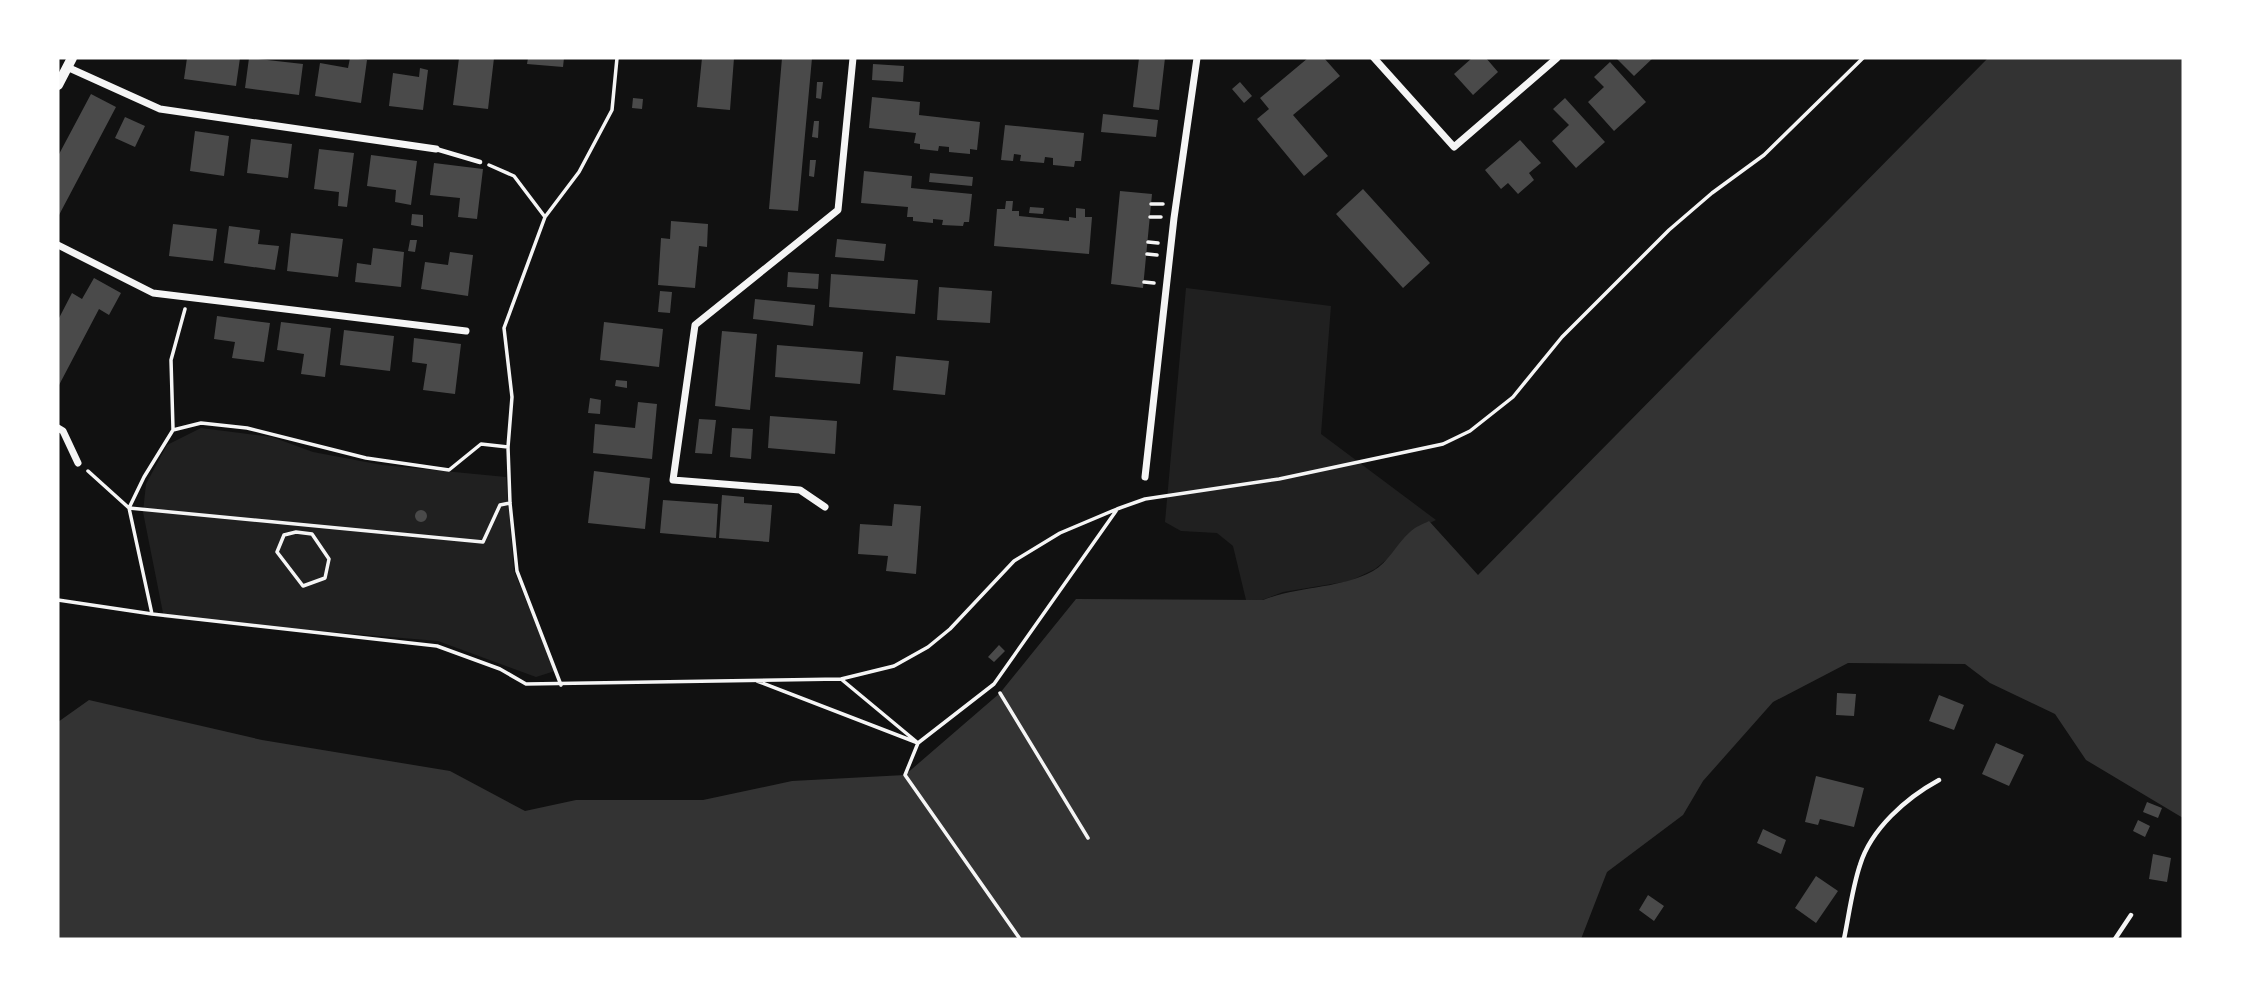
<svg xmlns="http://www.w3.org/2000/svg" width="2241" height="997" viewBox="0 0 2241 997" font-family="Merriweather,serif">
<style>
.green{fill:#202020}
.water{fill:#333}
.building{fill:#4a4a4a}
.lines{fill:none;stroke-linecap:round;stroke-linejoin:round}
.path{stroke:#f5f5f5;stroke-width:3.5}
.service{stroke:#f5f5f5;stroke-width:4.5}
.minor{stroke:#f5f5f5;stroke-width:7}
.tertiary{stroke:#f5f5f5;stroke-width:10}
</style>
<rect width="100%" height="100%" fill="#111"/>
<!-- green -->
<path class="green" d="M1186,288L1331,306L1321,434L1436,520L1411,532L1391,556L1375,569L1350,581L1283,592L1262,600H1246L1233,546L1217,533L1181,531L1165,522Z
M201,428L272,437L313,452L382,465L506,477L514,571L555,671L536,677L438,641L164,618L143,512L146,484L167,445Z"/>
<!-- water -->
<path class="water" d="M1988,58H2183V818L2086,760L2055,714L1990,683L1965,664L1848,663L1773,702L1703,781L1683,815L1607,872L1581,939H58V722L89,700L262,740L450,771L525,811L576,800H703L792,781L905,775L1000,693L1076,599L1263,600C1298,586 1340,589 1373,571C1389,562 1396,544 1410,532C1415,527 1423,524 1429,521L1478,575Z"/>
<!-- building -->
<path class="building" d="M187,58H240L236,86L184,79Z
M249,58L303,64L299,95L245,88Z
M350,58L367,60L361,103L315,96L320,63L348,68Z
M459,58H494L488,109L453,105Z
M528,58H564L563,67L527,64Z
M702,58H734L730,110L697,107Z
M782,58H812L798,211L769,209Z
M1139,58H1165L1159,110L1133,107Z
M1308,58H1324L1340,76L1293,115L1328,156L1304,176L1257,119L1269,109L1260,98Z
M1472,58H1486L1498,72L1473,95L1454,74Z
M1616,58H1653L1634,76Z
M1610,62L1646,102L1614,131L1588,102L1604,87L1594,77Z
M873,64L904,66L903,82L872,80Z
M420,68L428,70L423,110L389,106L393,73L419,77Z
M817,82H823L821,99L816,98Z
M1240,82L1252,96L1244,103L1232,89Z
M91,94L116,107L58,217V156Z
M872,97L920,102L919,115L980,122L977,150L970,149V154L949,152V147L939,146L938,151L920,149V144L914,143L916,133L869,128Z
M633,98L643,99L642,109L632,108Z
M1565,98L1605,142L1576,168L1552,141L1569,125L1553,109Z
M1103,114L1158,120L1156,137L1101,132Z
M125,117L145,126L135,147L115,138Z
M814,121H819L818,138L812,137Z
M1005,125L1084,133L1081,161H1075L1074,167L1053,165V158L1045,157L1044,163L1020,161L1021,155L1014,154L1013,161L1001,160Z
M195,131L229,136L224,176L190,171Z
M251,139L292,144L288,178L247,173Z
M1520,140L1541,163L1529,173L1534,180L1518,194L1508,183L1501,189L1485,170Z
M319,149L354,153L347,207L338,206L339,192L314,189Z
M371,155L417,161L411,205L395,202L396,190L367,186Z
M810,160H816L814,177L809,176Z
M434,163L483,169L477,219L458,217L460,198L430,195Z
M864,171L912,176L911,188L972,194L969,222H964L963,226L942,225L943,220L933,219V223L913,221V217H907L908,207L861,203Z
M930,173L973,177L972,186L929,182Z
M1363,189L1430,263L1403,288L1336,214Z
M1120,191L1152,194L1143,288L1111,284Z
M1006,201H1013L1012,211H1019V216L1069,221V217L1076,218V208L1085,209V217H1092L1089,254L994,246L997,209H1005Z
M1030,207L1044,208L1043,214L1029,213Z
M412,214L423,215V227L411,225Z
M671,221L708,224L707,247L699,246L695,288L658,285L661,238L670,239Z
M173,224L217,229L213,261L169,256Z
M229,226L260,230L258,244L279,246L275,270L224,263Z
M291,233L343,239L338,277L287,271Z
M837,239L886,244L884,261L835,257Z
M410,240H417L415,252L408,251Z
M373,248L404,252L401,287L355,282L357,263L371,265Z
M450,252L473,255L468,296L421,289L425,262L448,265Z
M788,272L819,274L818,289L787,287Z
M831,274L918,280L915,314L829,307Z
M94,278L121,293L109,315L99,309L58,387V320L72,293L82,299Z
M939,287L992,291L990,323L937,320Z
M660,291L672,292L670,313L658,312Z
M755,299L815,305L813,326L753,319Z
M217,316L270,323L264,362L232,358L235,342L214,339Z
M281,322L331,328L325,377L301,374L304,354L277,350Z
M604,322L663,329L659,367L600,360Z
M344,330L394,336L390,371L340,365Z
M722,331L757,334L750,410L715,406Z
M414,338L461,344L455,394L423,390L427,364L412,362Z
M777,345L863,352L860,384L775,377Z
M896,356L949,361L945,395L893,390Z
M616,380L627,381V388L615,386Z
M590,398L601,400L600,414L588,413Z
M638,402L657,404L652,459L593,453L595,424L635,428Z
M770,416L837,421L835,454L768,448Z
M699,419L716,420L712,454L695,453Z
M732,428L753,429L751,459L730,457Z
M594,471L650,478L645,529L588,523Z
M722,495L744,497V503L772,505L769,542L719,538Z
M663,500L718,504L716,538L660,533Z
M894,504L921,506L916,574L886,571L888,556L858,554L860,524L892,526Z
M415 516a6 6 0 1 1 12 0a6 6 0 1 1-12 0Z
M999,645L1005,651L994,662L988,657Z
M1837,693L1856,694L1854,716L1836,715Z
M1939,695L1964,705L1954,730L1929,721Z
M1996,743L2024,755L2009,786L1982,774Z
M1816,776L1864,788L1854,827L1820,819L1818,825L1805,822Z
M2147,802L2162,808L2158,818L2143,812Z
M2138,820L2150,826L2145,837L2133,831Z
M1763,829L1786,840L1781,854L1757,843Z
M2153,854L2171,858L2167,882L2149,879Z
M1816,876L1838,891L1816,923L1795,908Z
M1648,895L1664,906L1654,921L1639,910Z"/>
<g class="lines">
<!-- path -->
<path class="path" d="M489,165L514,176L545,217
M1151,204H1163
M1150,217H1161
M1148,242L1158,243
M1147,254L1157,255
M1144,282L1154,283
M173,429L171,360L185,309
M508,447L481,444L449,470L366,458L247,428L201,423L173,430L144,477L129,508L483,542L500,505L510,503
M88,471L129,508L152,614
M296,532L312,534L329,559L325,578L303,586L277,552L284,535Z
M58,600L152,614L437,646L500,669L526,684L841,679L894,666L928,647L950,629L1014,561L1060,533L1117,509L1145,499L1279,479L1443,444L1470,431L1513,397L1562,337L1669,230L1712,193L1764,155L1863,58
M841,679L918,743L994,684L1116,511
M757,681L918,743L905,775L1020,939
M561,685L517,571L510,503L508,447L512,397L504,328L545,217L579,172L612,110L617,58
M1000,693L1088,838"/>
<!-- service -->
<path class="service" d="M436,149L480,162
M1844,939C1849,915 1852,889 1860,865C1871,829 1906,798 1939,780
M2115,939L2131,915"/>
<!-- minor -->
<path class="minor" d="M1374,58L1454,147L1557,58
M67,67L160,109L436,149
M58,245L153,293L466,331
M58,428L63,431L78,463
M1145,477L1174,218L1197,58
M825,507L800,490L673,480L695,325L838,210L853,58"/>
<!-- tertiary -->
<path class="tertiary" d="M58,85L72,58"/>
</g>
<!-- border -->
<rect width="2241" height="997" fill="none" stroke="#ffffff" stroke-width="119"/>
</svg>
